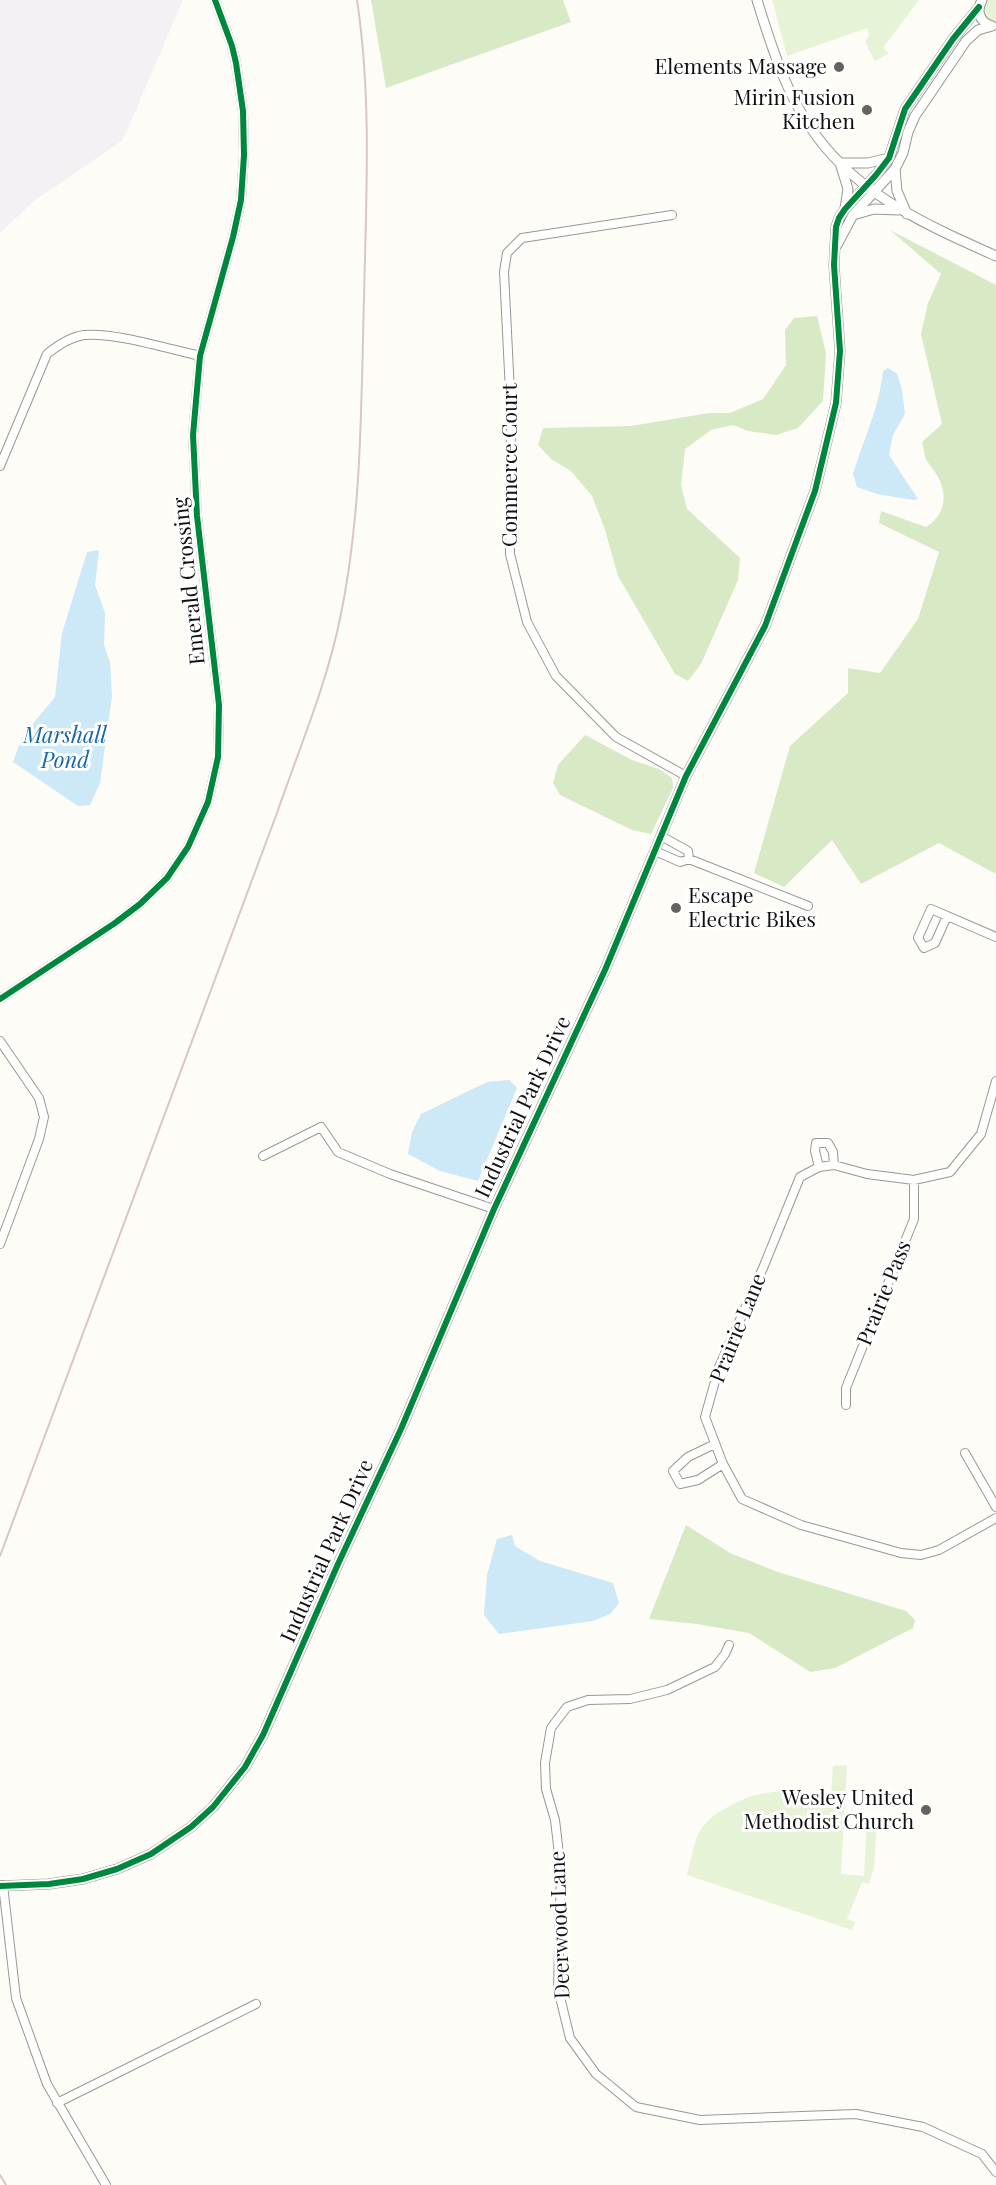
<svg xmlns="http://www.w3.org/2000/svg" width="996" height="2185" viewBox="0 0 996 2185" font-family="'Playfair Display',serif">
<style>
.industrial{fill:#f5f0f3}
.green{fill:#e7f3d7}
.forest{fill:#d8eac5}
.water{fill:#cde8f7}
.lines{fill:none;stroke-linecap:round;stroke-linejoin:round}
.minor-casing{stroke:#979795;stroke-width:10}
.tertiary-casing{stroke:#979795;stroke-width:11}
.minor{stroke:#fffffe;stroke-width:8}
.tertiary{stroke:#fffffe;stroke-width:9}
.rail{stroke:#d9c6c7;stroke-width:2}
.cycleway-casing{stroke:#fff;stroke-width:10}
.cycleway{stroke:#00873e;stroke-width:6}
.poi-dot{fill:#646362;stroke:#fff;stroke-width:2}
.labels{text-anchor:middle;stroke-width:6;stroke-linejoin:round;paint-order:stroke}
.poi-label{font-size:21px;fill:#111;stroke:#fff;text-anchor:end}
.street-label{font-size:21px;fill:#111;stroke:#fff}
.water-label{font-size:22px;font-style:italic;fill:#1768a6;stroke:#fff}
</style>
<rect width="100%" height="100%" fill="#fdfcf7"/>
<!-- industrial -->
<path class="industrial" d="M0,0H183L123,140L34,201L0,233Z"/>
<!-- green -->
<path class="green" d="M772,0H919L883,48L889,53L875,61L865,42L869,35L867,28L787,56Z
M986,0H996V22C984,20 980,10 986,0Z
M847,1765L841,1874L864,1876L867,1821H860L861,1817H874L877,1820L874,1867L869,1884L862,1882L847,1919L855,1922L852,1930L687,1875C691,1861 693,1843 700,1831C707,1819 717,1813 728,1807C765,1786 791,1791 831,1796L833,1766Z"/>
<!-- forest -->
<path class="forest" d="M371,0H563L571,22L386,88Z
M890,230L996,285V874L939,843L861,884L832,840L784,887L754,873L790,746L848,693V668L880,673L918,619L939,552L879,523L881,511L926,527C945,515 948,496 938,477C935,471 930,466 927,461C924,455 924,448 922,442L942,424L921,334L928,303L941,274Z
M817,316L826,353L823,401L798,428L776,435L748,431L733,425L711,430L685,449L681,485L687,509L740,558L738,580L701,664L688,681L675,674L618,576L605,530L592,496L571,471L551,459L538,445L543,428L631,426L709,413H730L763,399L786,365L785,330L794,318Z
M585,735L632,760L659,769L672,778L673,788L651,834L632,830L560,795L553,783L558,765Z
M686,1525L730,1553L778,1572L906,1611L915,1620L913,1628L835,1668L810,1672L749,1633L697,1624L649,1619Z"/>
<!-- water -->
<path class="water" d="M888,368L897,374L902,390L905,414L893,435L889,455L918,499L913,500L877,494L857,487L853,474C864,438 879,409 883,371Z
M99,550L95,585L105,613L104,645L110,662L112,696L100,783L90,805L78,806L13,762L22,737L55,697L62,633L87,552Z
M509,1080L517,1088L478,1181L440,1171L408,1154L412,1132L421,1114L487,1082Z
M512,1535L515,1546L540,1561L613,1583L619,1603L610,1614L593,1621L499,1634L484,1615L487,1575L497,1539Z"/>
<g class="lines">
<!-- minor casing -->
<g class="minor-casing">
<path id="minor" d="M672,215L522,238L507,253L504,272L511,412L510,554L527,622L556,676L616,737L686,776
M0,466L47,354C58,345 70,337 84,335C114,332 169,349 200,356
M661,836L688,851L689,859
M655,851L680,862L689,859L808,906
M947,916L935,943L924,948L918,938L931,909L996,937
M0,999L115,923L140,904L167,878L188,847L208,802L218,757L219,705L197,516L193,435L200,356L233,237L241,200L244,155L243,111L236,63L232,46L215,0
M0,1041L39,1098L44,1117L39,1139L0,1244
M996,1081L981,1134L950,1172L914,1180L867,1174L834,1165L819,1167L800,1177L763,1268L719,1367L705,1417L723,1464L742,1499L801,1525L901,1553L921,1555L939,1550L996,1518
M263,1156L321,1127L338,1152L390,1174L494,1209
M819,1167L815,1151L816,1143H828L833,1152L834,1165
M846,1405V1388L914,1219V1180
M715,1444L688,1457L673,1471L680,1484L698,1480L723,1464
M965,1453L996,1507
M729,1645L725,1654L715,1667L667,1690L630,1699L588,1700L567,1707L551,1728L545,1763L546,1789L555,1820L561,1871L558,1989L570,2038L596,2074L636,2107L700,2120L856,2114L923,2127L982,2154L996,2172
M3,1885L16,1998L47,2084L106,2185
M57,2103L256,2004"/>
</g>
<!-- tertiary casing -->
<g class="tertiary-casing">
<path id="tertiary" d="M757,0C772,48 787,98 818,138C862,197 931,227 996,256
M982,0C976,11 979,22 992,26
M895,169L897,191L907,214
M845,208L848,189L840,163H868L889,158
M853,215L874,209L898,210
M837,245L853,215L895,169L903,153L908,132L915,116L966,41L978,30L992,26
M0,1886L49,1884L83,1879L117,1869L151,1854L191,1827L213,1807L245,1767L263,1735L338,1564L401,1429L494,1209L605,970L686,776L765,626L815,491L836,403L840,351L834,265L836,227L839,218L845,209L876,175L889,158L905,109L953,39L979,7"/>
</g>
<!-- minor -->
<use href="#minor" class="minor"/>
<!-- tertiary -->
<use href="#tertiary" class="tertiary"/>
<!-- rail -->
<path class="rail" d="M0,1556L277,813C299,749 326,686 340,619C362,514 361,406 364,299C366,199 372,99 357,0
M0,2175L6,2185"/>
<!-- cycleway casing -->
<g class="cycleway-casing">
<path id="cycleway" d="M0,999L115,923L140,904L167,878L188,847L208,802L218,757L219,705L197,516L193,435L200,356L233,237L241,200L244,155L243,111L236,63L232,46L215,0
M0,1886L49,1884L83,1879L117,1869L151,1854L191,1827L213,1807L245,1767L263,1735L338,1564L401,1429L494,1209L605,970L686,776L765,626L815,491L836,403L840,351L834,265L836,227L839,218L845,209L876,175L889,158L905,109L953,39L979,7"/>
</g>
<!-- cycleway -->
<use href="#cycleway" class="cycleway"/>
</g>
<!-- markers -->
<g class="poi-dot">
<circle cx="839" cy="67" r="6"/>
<circle cx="867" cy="110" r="6"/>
<circle cx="676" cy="908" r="6"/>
<circle cx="926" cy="1810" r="6"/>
</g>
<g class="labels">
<!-- poi labels -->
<g class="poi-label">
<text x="827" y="74">Elements Massage</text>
<text x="855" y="105">Mirin Fusion<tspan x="855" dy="24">Kitchen</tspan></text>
<text x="688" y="903" text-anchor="start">Escape<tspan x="688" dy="24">Electric Bikes</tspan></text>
<text x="914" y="1805">Wesley United<tspan x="914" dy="24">Methodist Church</tspan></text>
</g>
<!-- street labels -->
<g class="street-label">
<text transform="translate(510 465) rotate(-90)" y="7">Commerce Court</text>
<text transform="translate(189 581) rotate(-96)" y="7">Emerald Crossing</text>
<text transform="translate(523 1107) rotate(-65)" y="7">Industrial Park Drive</text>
<text transform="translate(884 1293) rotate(-68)" y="7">Prairie Pass</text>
<text transform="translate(738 1328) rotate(-68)" y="7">Prairie Lane</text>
<text transform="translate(327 1551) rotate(-66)" y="7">Industrial Park Drive</text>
<text transform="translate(560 1925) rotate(-92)" y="7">Deerwood Lane</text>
</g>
<!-- water labels -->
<g class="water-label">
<text x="65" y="743">Marshall<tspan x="65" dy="25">Pond</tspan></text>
</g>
</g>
</svg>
